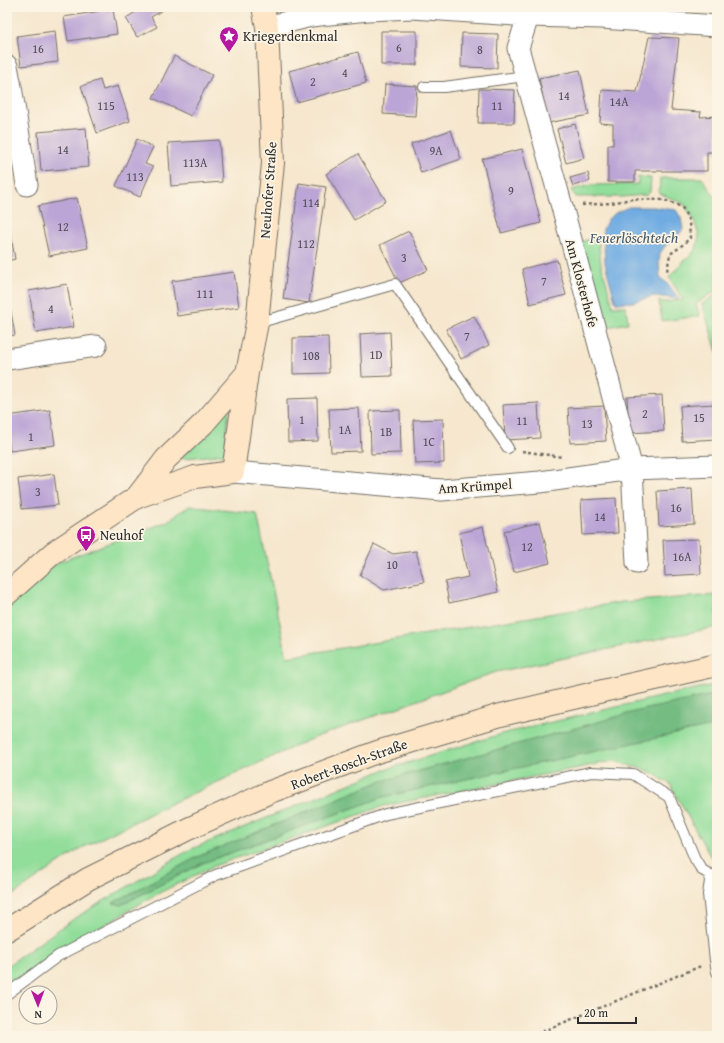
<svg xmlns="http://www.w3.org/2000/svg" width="724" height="1043" viewBox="0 0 724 1043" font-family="'Gentium Book Plus',serif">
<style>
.green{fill:#91dd9a;stroke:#5e8462}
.forest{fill:#74bc82;stroke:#507456}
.water{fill:#70ace2;stroke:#4e6c86}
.building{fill:#bba5d6}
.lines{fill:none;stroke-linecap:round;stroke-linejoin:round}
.lane-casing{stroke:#726d64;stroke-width:12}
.street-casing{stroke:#726d64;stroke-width:23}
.secondary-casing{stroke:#726d64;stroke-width:24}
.path{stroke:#726d64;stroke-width:2.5;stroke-dasharray:3 3;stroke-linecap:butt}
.lane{stroke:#fff;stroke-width:10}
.street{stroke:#fff;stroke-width:21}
.secondary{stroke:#fde5c5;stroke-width:22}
.labels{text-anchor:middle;stroke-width:3.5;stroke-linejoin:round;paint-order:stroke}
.number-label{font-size:12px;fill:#4f4a56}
.poi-label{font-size:14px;fill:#2b2b2b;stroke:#fcf5e5;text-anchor:start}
.street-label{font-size:14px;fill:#2b2b2b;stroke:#fcf5e5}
.water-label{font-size:15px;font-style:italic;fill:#43586b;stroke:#fcf5e5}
</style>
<rect width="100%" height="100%" fill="#fcf5e5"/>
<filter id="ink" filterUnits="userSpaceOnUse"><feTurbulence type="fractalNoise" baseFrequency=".025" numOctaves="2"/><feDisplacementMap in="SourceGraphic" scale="8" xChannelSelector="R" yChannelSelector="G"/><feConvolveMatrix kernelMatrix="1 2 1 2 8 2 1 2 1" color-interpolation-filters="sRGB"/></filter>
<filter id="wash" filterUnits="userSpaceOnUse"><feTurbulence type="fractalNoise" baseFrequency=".012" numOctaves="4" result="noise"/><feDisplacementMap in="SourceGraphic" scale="16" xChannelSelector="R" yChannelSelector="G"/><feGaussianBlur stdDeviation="0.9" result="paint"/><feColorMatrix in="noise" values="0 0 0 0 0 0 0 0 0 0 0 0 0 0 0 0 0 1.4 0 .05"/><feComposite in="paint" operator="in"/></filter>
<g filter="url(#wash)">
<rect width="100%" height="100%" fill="#f6e7ce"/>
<!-- green -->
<path class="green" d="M638,177L651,178L650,192L646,195L621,197H576L571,190L591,185L638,184Z
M660,178H702L717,200V290L696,304L700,316L662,321L659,301L665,302L683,300L669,277L696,249L699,236L694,220L684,204L659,193Z
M598,236L601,264L613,306H626L628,323L603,328L581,242Z
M717,294V352L702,304Z
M229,407L225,454L178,459Z
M189,506L257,514L287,657L622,602L717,595V627L496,672L311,739L170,804L80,849L7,899V599L59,562L166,522Z
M717,684V858L710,856L670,784L649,771L614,761L384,806L214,866L155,895L55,954L7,989V966L75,918L189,850L378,772L501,734L668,695Z"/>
<!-- forest -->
<path class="forest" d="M717,694V725L383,797L203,863L121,905L113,903L197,857L378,782L638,711Z"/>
<!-- water -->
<path class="water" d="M629,207H654L676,210L681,218L683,229L675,240L666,245L660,253L659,263L660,278L667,283L679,299L654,296L633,302L616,303L615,301L605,263L603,229L608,219L617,212Z"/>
<g id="blocks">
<!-- building -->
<path class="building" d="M137,7H168L151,17L157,27L137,37L126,18L139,10Z
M113,9L117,34L68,41L64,17Z
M55,31L58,62L21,66L17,36Z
M381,31H417V65H381Z
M462,33L498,34L497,68L461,67Z
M649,37L679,38L671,110L701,112L700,117L717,116V152H707V171H635V182H608V145H613V124L600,123L602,90L637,92Z
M358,52L366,83L297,102L289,71Z
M174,56L212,75L191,116L153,98Z
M580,70L589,115L548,123L539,78Z
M100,80L103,90L118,86L130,121L97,133L81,86Z
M385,84L417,86L415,116L383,114Z
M479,89L515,90L514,123H478Z
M575,124L584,158L566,163L557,129Z
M86,128L89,167L41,171L38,132Z
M451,130L461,159L421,173L411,144Z
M137,139L153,147L145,164L153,167L140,197L116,186Z
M219,140L222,182L171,186L168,143Z
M522,149L541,223L501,233L482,159Z
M358,154L386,201L354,220L326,174Z
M588,173L590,181L573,186L570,178Z
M299,183L326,187L309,303L283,299Z
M77,198L88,248L49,256L38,206Z
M7,225H9L15,259L7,261Z
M409,231L428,270L399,283L380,245Z
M557,260L566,295L530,304L522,269Z
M234,272L239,307L177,316L172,281Z
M67,284L74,327L36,333L29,291Z
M7,300H9L15,335L7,336Z
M474,316L489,345L461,359L446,329Z
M390,332L392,376L362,377L360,334Z
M328,337L329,373L293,374V338Z
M662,395L664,431L629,433L627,397Z
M317,398L318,441L288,442L287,399Z
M538,403L540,438L505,440L503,405Z
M715,404L717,439L682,441L680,406Z
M604,406L606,441L570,443L568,408Z
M359,408L361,451L331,452L329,409Z
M50,410L55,445L10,451L7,430V416Z
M400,410L401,453L371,454L370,411Z
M443,419L444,463L415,464L413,420Z
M54,474L58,505L22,509L18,479Z
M692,489L694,524L659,526L657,491Z
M616,498L618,533L583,535L581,500Z
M540,522L550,563L514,572L504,531Z
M483,527L498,592L449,603L445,582L468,577L459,533Z
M699,539L701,574L665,576L663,540Z
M374,544L393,554L416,551L424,582L384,590L360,575Z"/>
</g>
</g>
<g filter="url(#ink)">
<use href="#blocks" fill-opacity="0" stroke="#726d64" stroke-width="1"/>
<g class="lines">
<!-- lane casing -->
<g class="lane-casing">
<path id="lane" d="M424,87H444L525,76
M257,323L395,284L508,448
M711,875L708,894L715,960L717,972
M7,994L58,956L216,875L386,814L591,772L633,774L669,797L695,859L702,870L711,875H717"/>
</g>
<!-- street casing -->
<g class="street-casing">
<path id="street" d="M531,7L518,48L569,232L632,469L637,563
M267,27L311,16L368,10L412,8L529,16L601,18L717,26
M7,66L11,87H7
M11,87L27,185
M7,359L96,346
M233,472L442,490L540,482L632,469L717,466"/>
</g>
<!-- secondary casing -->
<g class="secondary-casing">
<path id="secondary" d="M137,497L166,459L203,424L247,373
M7,594L53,553L137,497L195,477L233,472L247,373L257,323L273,163L267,27L263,7
M7,930L88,879L188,829L270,792L377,752L501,715L624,686L717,665"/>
</g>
<!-- path -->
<path class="path" d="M582,205L611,203L632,199L664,200L682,207L689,221L690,238L679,248L670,254L667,271
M522,451L562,457
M531,1036L701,966"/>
<!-- lane -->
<use href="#lane" class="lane"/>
<!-- street -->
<use href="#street" class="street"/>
<!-- secondary -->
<use href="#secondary" class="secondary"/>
</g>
</g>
<!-- icons -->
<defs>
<g id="sight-pin" transform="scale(1)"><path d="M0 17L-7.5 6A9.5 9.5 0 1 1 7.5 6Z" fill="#b5179e" stroke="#fcf5e5"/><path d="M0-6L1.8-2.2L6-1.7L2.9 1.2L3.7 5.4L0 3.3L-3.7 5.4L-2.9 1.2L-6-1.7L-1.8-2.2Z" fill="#fff"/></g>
<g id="bus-pin" transform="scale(1)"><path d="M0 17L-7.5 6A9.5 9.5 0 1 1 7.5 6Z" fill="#b5179e" stroke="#fcf5e5"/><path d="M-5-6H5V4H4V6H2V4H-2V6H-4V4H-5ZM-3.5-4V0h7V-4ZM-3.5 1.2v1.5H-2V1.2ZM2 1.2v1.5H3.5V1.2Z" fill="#fff"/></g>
</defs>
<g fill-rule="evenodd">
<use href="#sight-pin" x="229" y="36"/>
<use href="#bus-pin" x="86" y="535"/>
</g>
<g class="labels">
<!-- number labels -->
<g class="number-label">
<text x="399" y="52">6</text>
<text x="38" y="53">16</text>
<text x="480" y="54">8</text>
<text x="345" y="77">4</text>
<text x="313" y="86">2</text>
<text x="564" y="100">14</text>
<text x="619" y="106">14A</text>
<text x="106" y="110">115</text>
<text x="497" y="110">11</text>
<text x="63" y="154">14</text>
<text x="436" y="155">9A</text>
<text x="195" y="167">113A</text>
<text x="135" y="181">113</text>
<text x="511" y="195">9</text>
<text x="311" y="207">114</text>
<text x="63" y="231">12</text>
<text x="306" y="248">112</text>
<text x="404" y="262">3</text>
<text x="544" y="286">7</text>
<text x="205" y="298">111</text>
<text x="51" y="313">4</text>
<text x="467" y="341">7</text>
<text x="376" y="359">1D</text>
<text x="311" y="360">108</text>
<text x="645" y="418">2</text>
<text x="699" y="422">15</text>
<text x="302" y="424">1</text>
<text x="522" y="425">11</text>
<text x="587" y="428">13</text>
<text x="345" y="434">1A</text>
<text x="386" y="436">1B</text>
<text x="31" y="441">1</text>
<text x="429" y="446">1C</text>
<text x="38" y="496">3</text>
<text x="676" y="512">16</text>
<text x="600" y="521">14</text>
<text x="527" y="551">12</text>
<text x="682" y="561">16A</text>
<text x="392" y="569">10</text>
</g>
<!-- poi labels -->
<g class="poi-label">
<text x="243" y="41">Kriegerdenkmal</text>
<text x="100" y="540">Neuhof</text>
</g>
<!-- street labels -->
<g class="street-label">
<text transform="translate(268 190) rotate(-86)" y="5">Neuhofer Straße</text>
<text transform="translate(582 283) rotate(75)" y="5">Am Klosterhofe</text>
<text transform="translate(475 486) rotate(-4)" y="5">Am Krümpel</text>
<text transform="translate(349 764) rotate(-20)" y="5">Robert-Bosch-Straße</text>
</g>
<!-- water labels -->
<g class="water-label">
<text x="634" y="243">Feuerlöschteich</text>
</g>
</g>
<!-- margin -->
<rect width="724" height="1043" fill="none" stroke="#fcf5e5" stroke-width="24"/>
<!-- north arrow -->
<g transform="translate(38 1005) rotate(179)"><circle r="19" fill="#fcf5e5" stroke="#a8a49b"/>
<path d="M0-3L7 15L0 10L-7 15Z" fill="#b5179e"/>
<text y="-6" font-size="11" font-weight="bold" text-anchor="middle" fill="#2b2b2b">N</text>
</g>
<!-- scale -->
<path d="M578 1017v6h58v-6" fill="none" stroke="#2b2b2b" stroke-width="2"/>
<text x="584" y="1017" font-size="12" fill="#2b2b2b" stroke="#fcf5e5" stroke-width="3" paint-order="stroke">20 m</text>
</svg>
